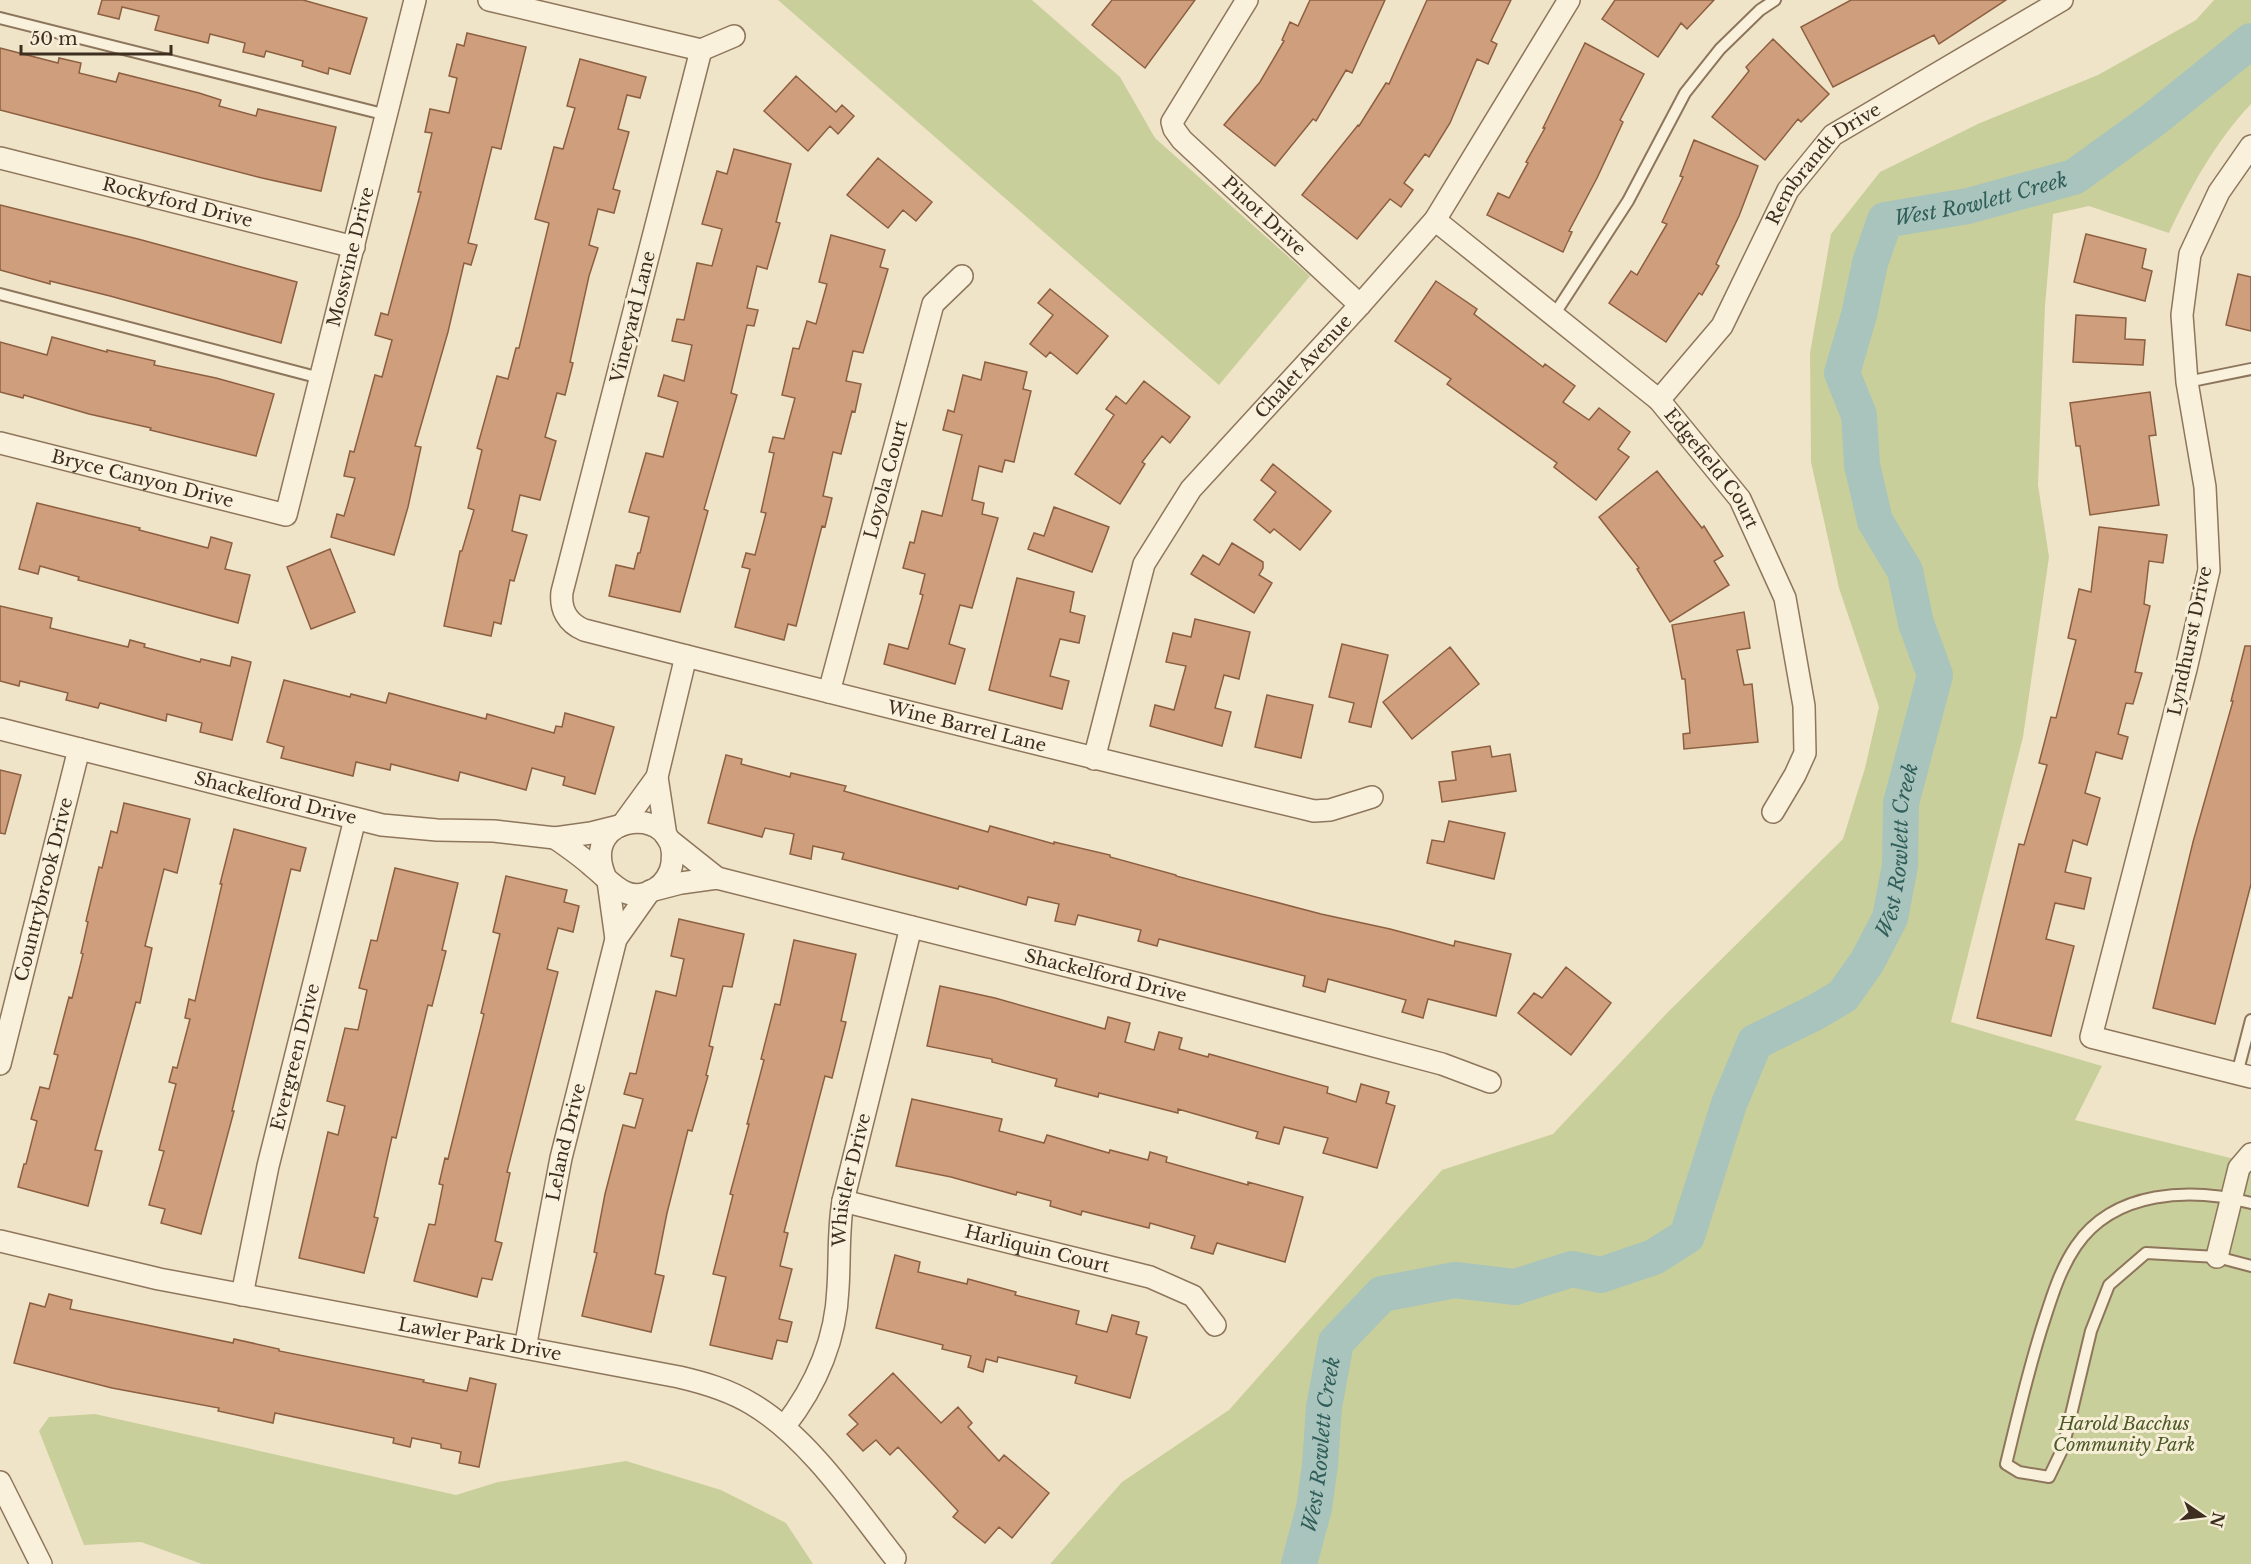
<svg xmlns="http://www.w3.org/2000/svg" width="2251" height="1564" viewBox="0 0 2251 1564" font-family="'Libre Baskerville',serif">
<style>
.green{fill:#c9cf9b}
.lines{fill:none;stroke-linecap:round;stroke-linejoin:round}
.river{stroke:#a9c4bc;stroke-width:36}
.building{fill:#cf9f7d;stroke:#8d5f41;stroke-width:1.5}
.lane-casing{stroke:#8d765c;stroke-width:14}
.street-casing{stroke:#8d765c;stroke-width:24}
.lane{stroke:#faf1dc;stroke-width:10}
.street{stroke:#faf1dc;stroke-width:21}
.labels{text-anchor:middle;stroke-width:6;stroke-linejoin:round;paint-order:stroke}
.street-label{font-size:18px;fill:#3d2e20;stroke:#f7eed8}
.park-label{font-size:18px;font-style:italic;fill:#4d5a26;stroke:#f7eed8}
.water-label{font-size:20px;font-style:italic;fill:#2f5d5a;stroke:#f7eed8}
</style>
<rect width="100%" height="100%" fill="#f0e4c8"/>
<!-- green -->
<path class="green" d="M778,0H1032L1120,77L1155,138L1310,276L1219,385Z
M2214,0H2251V104C2216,141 2190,188 2169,233L2089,206L2053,214L2045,306L2038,485L2049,557L2023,737L1951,1022L2102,1066L2075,1120L2251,1163V1564H1050L1122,1482L1229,1410L1442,1170L1553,1134L1667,1013L1843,839L1865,768L1879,707L1839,588L1811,462L1810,353L1831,234L1880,172L1980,123L2098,75L2196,20Z
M95,1414L456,1495L498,1482L626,1461L721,1490L786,1523L813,1564H202L141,1542L84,1545L39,1431L49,1417Z"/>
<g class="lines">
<!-- river -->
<path class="river" id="s1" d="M1299,1564L1314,1508L1320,1465L1324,1407L1336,1342L1382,1294L1455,1280L1515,1287L1572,1269L1601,1275L1654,1257L1687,1236L1729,1104L1755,1042L1814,1013L1843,996L1867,962L1890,918L1900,866L1901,803L1935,675L1916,623L1905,571L1875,521L1862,465L1859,415L1842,373L1859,315L1870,263L1885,220L1968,206L2074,177L2153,120L2251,41"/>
</g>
<!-- building -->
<path class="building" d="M102,0H303L367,18L350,74L329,68L328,74L302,66L303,61L266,51L264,57L243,52L245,43L210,34L208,43L155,30L159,16L122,7L119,19L98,14Z
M1112,0H1195L1145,68L1092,25Z
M1310,0H1385L1352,73L1346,70L1316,121L1313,119L1275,166L1224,125L1260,82L1284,41L1282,40L1290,22L1298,26Z
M1427,0H1511L1491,41L1497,44L1488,64L1477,59L1450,123L1429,157L1425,154L1404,183L1413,190L1401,207L1390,199L1357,239L1302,195L1358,125L1359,126L1386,83L1389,84Z
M1615,0H1714L1687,29L1681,23L1658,57L1602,19Z
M1851,0H2006L1939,44L1934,35L1833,87L1801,27Z
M467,33L526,47L501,149L492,147L468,243L477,245L471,265L464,263L448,332L415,446L421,447L408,507L394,555L331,537L337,514L344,516L355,478L344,476L350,451L354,452L375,375L382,377L392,340L375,335L381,313L388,315L421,192H418L432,133L425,132L430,109L449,113L457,78L449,76L457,44L464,46Z
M1773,39L1829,94L1801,122L1798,119L1765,160L1712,117L1749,71L1746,67Z
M1585,43L1644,74L1620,120L1623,122L1597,178L1569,231L1572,232L1563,252L1487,215L1498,193L1509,198L1528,163L1526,162L1545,128H1543Z
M0,48L58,63L59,58L81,63L79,73L116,82L119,73L199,93L221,100L219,106L256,116L258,109L336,127L321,191L262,178L0,110Z
M580,59L646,77L640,98L627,95L618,129L629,132L613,189L620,191L614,213L598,209L589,245L598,248L589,276L570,362L573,363L565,395L557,393L545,437L556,441L540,500L520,495L512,531L527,535L514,581L510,580L501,624L494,622L491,636L444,626L460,551H462L474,510L468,508L482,450L477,448L497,376L508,379L516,348H519L549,223L535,219L554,147L563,149L575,108L567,106Z
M796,76L836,112L842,105L854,116L838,134L830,126L808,151L764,111Z
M1694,140L1758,166L1739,216L1716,264L1719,266L1702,295L1699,293L1666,342L1609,303L1631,271L1637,275L1667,224L1662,222L1683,177L1680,176Z
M734,149L791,164L776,222L780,223L767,269L757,266L747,308L758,310L754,326L747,325L731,393L737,395L704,509L708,511L680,612L609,596L616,565L634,569L638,553H640L649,517L629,512L646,453L663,457L678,402L658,396L664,375L684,381L692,345L672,341L677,319L684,320L697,263L712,266L722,229L702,224L717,171L727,174Z
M878,158L932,202L916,221L903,210L888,228L847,195Z
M0,205L138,239L297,282L281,343L110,296L50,281V284L0,270Z
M2086,234L2146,249L2142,268L2152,271L2145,301L2074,282Z
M831,235L885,250L880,267L888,269L863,353L853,351L846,381L861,384L855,412L852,411L841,454L833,452L823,496L832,498L825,527L822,526L796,626L788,624L784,640L735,627L750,569L742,567L746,553L755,555L766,513L761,512L774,453L769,452L773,437L784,439L795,398L782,395L793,348L799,349L807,321L816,324L827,284L819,282Z
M2238,274L2251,277V331L2226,325Z
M1436,281L1477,309L1474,314L1543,367L1545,364L1575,386L1563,402L1589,420L1599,408L1630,432L1618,449L1629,457L1596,500L1554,467L1557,463L1447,384L1451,379L1395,341Z
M1050,289L1108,336L1077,374L1050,352L1046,357L1030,344L1053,315L1038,303Z
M2076,315L2126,318L2125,339L2145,340L2143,365L2073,362Z
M52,337L107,352V350L155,361L154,365L216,378L274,394L256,456L150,430L151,428L89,414L24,395L23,398L0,392V342L47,355Z
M985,362L1027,372L1023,389L1031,391L1014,462L1005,460L1002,472L979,466L972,500L984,503L982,514L998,518L972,608L960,605L949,644L965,649L955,684L884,664L889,644L908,649L923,595L920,594L925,574L903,568L910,542L914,543L922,511L942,516L962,435L943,430L948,410L954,412L963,375L981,380Z
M1144,381L1190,417L1170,443L1162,436L1142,462L1145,464L1120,504L1075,474L1114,415L1106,409L1116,396L1126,404Z
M2150,392L2156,435L2149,436L2159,505L2090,515L2080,446H2076L2070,403Z
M1273,464L1331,511L1300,550L1274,529L1270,533L1254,520L1276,492L1261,480Z
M1657,471L1702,528L1704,526L1723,556L1714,561L1729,585L1670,622L1637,569L1639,568L1599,517Z
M37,503L140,528L139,530L208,548L211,537L232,543L225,569L250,575L238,623L78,580L79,577L40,566L38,574L19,569Z
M1054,507L1109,527L1092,572L1028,549L1034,533L1044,536Z
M2099,527L2167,535L2163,563L2149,561L2144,604L2150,606L2135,672L2142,673L2133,704L2126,703L2118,734L2128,737L2122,759L2096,752L2085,793L2100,798L2087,845L2073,840L2065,872L2091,878L2084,909L2055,903L2046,939L2074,946L2051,1036L1977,1018L2019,844L2024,845L2047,765L2039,763L2051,717L2056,718L2076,640L2068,638L2079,589L2091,592Z
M1232,543L1263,562V568L1259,575L1272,583L1254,613L1191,574L1203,555L1219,565Z
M330,549L355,612L311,629L287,567Z
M1017,578L1074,592L1070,612L1085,616L1079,643L1060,639L1050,676L1069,681L1062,709L989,690Z
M0,606L52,618L50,628L128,647L130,640L145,644L144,647L200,662L201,659L230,666L232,657L251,662L232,740L200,732L202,723L167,714L166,721L100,703L98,708L66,700L68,693L20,681L19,686L0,681Z
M1744,612L1750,648L1737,650L1744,685L1752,684L1758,742L1684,749L1683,734L1690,733L1685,679H1682L1672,625Z
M1195,619L1250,632L1239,679L1224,675L1215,708L1231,712L1222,746L1150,726L1155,705L1174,710L1186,666L1166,662L1173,633L1191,637Z
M1342,644L1388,655L1371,727L1349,722L1354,703L1329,697Z
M2245,646H2251V884L2215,1024L2153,1008L2193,842L2233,701H2231Z
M1450,647L1479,684L1412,739L1383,702Z
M284,680L350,697L351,694L386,703L389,693L486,719L487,714L554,733L556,726L562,727L565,713L614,727L595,794L563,785L565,777L532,768L526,790L460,772L458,781L391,764L390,770L356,762L353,776L281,758L284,747L267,742Z
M1267,695L1313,705L1301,758L1255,747Z
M1490,746L1492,757L1510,754L1516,791L1442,802L1439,782L1456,780L1452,752Z
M726,755L742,759L741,764L790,777L791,773L846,786L844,791L988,832L990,826L1054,844V842L1110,855V857L1176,875V876L1321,914L1390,929L1454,946L1455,941L1511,954L1496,1016L1428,999L1423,1018L1402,1012L1406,1000L1373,991L1328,979L1325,992L1303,986L1305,976L1159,939L1157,946L1138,941L1141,930L1078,915L1075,925L1055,921L1059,904L1028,897L1026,905L959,886L958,889L842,859L844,853L813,846L811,859L790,854L794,834L765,828L762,837L708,823Z
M0,770L21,775L5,834L0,833Z
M124,803L190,819L177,873L164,869L145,946L152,948L140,1003L136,1002L95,1150L102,1151L88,1206L18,1187L24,1164H26L37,1121L31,1119L40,1087L49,1089L58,1055L54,1054L69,997L72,998L83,954L81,953L88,922L86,921L99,867L102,868L111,831L117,833Z
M1449,821L1505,833L1494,879L1427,863L1432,840L1444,842Z
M234,829L306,848L300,871L291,869L232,1111H234L201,1234L161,1223L165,1209L149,1205L164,1151L159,1150L176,1084L169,1082L173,1067L177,1068L190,1019L185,1018L189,999L195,1001L222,884H220Z
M395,868L458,883L442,950L446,951L432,1006L428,1005L396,1138L392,1137L374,1217L378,1218L364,1273L299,1258L328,1132L338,1135L345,1106L327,1101L345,1028L358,1030L367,990L359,988L371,940L377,941Z
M506,876L567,890L564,902L579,906L573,932L558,928L547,969L558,972L507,1172L510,1173L495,1241L502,1243L492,1280L482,1278L477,1297L414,1281L429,1224L435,1225L443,1185L439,1184L445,1158L448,1159L484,1014L481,1013L500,934L493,932Z
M679,919L744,934L732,987L723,986L709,1046L713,1047L706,1075L708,1076L692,1131L688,1130L667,1213L655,1274L664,1276L651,1332L582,1316L597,1253L594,1252L605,1194L623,1125L635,1128L643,1099L624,1094L630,1073L636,1074L656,991L676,996L684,959L671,956Z
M794,940L856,954L841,1021L846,1022L832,1078L825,1076L784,1232L788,1233L780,1266L792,1269L779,1319L792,1322L787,1342L777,1340L772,1359L710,1345L726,1277L713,1274L733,1195L730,1194L749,1124H747L764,1060L761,1059L775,1004L780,1005Z
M1566,967L1611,1003L1571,1055L1518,1013L1534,993L1542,998Z
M940,986L995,998L1105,1029L1108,1017L1130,1023L1125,1042L1154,1050L1159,1032L1182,1038L1179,1049L1208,1057L1209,1054L1328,1087L1327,1093L1356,1102L1361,1084L1389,1092L1386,1103L1395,1106L1377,1168L1323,1153L1328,1138L1284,1127L1279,1144L1256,1138L1258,1132L1178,1109V1113L1099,1093L1098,1097L1055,1086L1057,1079L992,1062V1059L927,1046Z
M912,1099L1002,1119L999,1131L1044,1143L1047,1135L1109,1153L1110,1150L1148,1160L1150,1152L1167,1157L1166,1162L1248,1185V1182L1303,1197L1285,1262L1217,1243L1213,1254L1191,1248L1195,1236L1150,1223L1149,1228L1082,1211L1081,1215L1050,1206L1051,1201L1017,1192L1016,1195L951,1177L896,1166Z
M895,1255L920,1262L918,1272L967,1284L968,1279L1016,1292L1015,1295L1079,1311L1076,1324L1107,1332L1112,1315L1139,1322L1136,1334L1147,1337L1130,1398L1075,1383L1077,1376L998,1357L997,1362L986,1359L983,1372L968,1367L971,1356L942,1349L943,1345L876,1328Z
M49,1294L72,1300L70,1309L233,1343L234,1339L279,1349V1351L424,1380L423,1382L467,1391L470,1378L496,1384L479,1467L459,1463L461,1452L441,1448V1444L412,1438L410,1447L393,1443L394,1438L275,1413L273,1423L218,1411L219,1408L112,1388L14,1363L30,1303L45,1307Z
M893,1373L941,1423L958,1407L972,1423L968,1427L999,1461L1004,1455L1049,1493L1012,1538L999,1527L985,1543L953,1517L958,1511L898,1447L890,1455L876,1440L863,1451L847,1434L858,1424L849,1415Z"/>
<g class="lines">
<!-- lane casing -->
<g class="lane-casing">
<path id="lane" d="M0,18L387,115
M0,294L320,378
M1554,315L1628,201L1685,93L1720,49L1760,10L1775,0
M2187,382L2251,369
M2237,1074L2251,1020
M2251,1203C2191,1187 2114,1190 2076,1246C2061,1268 2053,1293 2045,1318C2029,1366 2018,1415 2006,1464L2019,1472L2049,1477L2063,1448L2091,1331L2109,1285L2146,1253L2217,1257L2251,1266"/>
</g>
<!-- street casing -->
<g class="street-casing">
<g id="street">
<path d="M489,0L701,50"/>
<path id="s2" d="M1247,0L1172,122L1174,129L1182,140L1360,305"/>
<path id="s3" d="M701,50L562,592C560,609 567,623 584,630C827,692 1070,753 1314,811L1330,810L1372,797"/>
<path d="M701,50L734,36"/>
<path d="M2251,146L2219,192L2190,254L2182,315L2187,382L2205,487L2209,570L2186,669L2091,1037L2251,1077"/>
<path id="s4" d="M0,158L354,247"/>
<path id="s5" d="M1435,220L1659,400L1740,499L1785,598L1804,706L1805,753L1795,775L1773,812"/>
<path id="s6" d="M1659,400L1722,326L1788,190L1833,135L2062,0"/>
<path id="s7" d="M0,443L286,515L415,0"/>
<path id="s8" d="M829,692L933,304L962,276"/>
<path id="s9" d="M0,729L382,825L437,830L494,831L555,838L591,833L619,826"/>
<path id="s10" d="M1094,759L1144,564L1191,489L1360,305L1435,220L1569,0"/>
<path d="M622,825L657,777"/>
<path d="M666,836L657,777L686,656"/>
<path d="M555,838C568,847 581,856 592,866C612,882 627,906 655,889C664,884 671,873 672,863C681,803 578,811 605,876"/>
<path d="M668,839L717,878"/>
<path d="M608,881L616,939"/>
<path id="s11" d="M654,890L681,883L717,878L1151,987L1442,1064L1490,1082"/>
<path id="s12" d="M0,1064L79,749"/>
<path id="s13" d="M843,1201L1150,1277L1193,1296L1215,1325"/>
<path id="s14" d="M0,1241L159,1279L679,1377C705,1383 729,1390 752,1404C808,1437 855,1507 895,1558"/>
<path d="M2217,1257L2239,1168L2251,1154"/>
<path id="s15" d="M242,1295L268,1166L355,819"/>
<path id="s16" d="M525,1348L561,1158L616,939L650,891"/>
<path id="s17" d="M784,1427C816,1386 836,1340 838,1288C840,1258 838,1230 843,1201L911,927"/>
<path d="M0,1482L41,1564"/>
</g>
</g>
<!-- lane -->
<use href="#lane" class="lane"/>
<!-- street -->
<use href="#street" class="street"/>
</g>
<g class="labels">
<!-- street labels -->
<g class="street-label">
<text dy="6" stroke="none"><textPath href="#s6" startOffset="292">Rembrandt Drive</textPath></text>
<text dy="6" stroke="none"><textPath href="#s4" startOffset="183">Rockyford Drive</textPath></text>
<text dy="6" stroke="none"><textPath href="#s2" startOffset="276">Pinot Drive</textPath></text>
<text dy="6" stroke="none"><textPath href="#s7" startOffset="561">Mossvine Drive</textPath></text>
<text transform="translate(633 317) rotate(-76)" y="6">Vineyard Lane</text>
<text dy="6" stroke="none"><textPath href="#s10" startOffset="456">Chalet Avenue</textPath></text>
<text dy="6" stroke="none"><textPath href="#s5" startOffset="374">Edgefield Court</textPath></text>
<text dy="6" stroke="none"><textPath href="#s7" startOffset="147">Bryce Canyon Drive</textPath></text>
<text dy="6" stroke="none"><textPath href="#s8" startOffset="220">Loyola Court</textPath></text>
<text transform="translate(2190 641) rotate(-78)" y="6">Lyndhurst Drive</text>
<text dy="6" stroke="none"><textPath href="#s3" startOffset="1002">Wine Barrel Lane</textPath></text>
<text dy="6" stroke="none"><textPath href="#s9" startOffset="284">Shackelford Drive</textPath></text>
<text dy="6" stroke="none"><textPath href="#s12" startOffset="180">Countrybrook Drive</textPath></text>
<text dy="6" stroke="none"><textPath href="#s11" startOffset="465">Shackelford Drive</textPath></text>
<text dy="6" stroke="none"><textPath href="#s15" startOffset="244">Evergreen Drive</textPath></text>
<text dy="6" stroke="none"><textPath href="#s16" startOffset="210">Leland Drive</textPath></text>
<text dy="6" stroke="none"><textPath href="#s17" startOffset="261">Whistler Drive</textPath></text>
<text dy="6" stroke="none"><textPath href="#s13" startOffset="200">Harliquin Court</textPath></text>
<text dy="6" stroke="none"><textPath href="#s14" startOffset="490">Lawler Park Drive</textPath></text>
</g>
<!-- park labels -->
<g class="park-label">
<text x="2124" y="1430">Harold Bacchus<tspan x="2124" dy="21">Community Park</tspan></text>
</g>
<!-- water labels -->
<g class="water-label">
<text dy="7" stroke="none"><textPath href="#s1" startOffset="1833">West Rowlett Creek</textPath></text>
<text dy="7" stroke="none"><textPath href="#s1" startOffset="1076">West Rowlett Creek</textPath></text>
<text dy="7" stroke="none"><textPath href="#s1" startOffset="122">West Rowlett Creek</textPath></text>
</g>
</g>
<!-- north arrow -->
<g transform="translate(2203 1516) rotate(104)" stroke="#f7eed8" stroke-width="4.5" paint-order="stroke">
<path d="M0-4.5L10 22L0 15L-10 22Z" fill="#3d2e20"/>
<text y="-9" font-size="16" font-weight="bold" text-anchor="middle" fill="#3d2e20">N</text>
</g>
<!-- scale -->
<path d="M21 45v9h150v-9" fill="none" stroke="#3d2e20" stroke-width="3"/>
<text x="30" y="45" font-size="18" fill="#3d2e20" stroke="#f7eed8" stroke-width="4.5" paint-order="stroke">50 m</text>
</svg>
